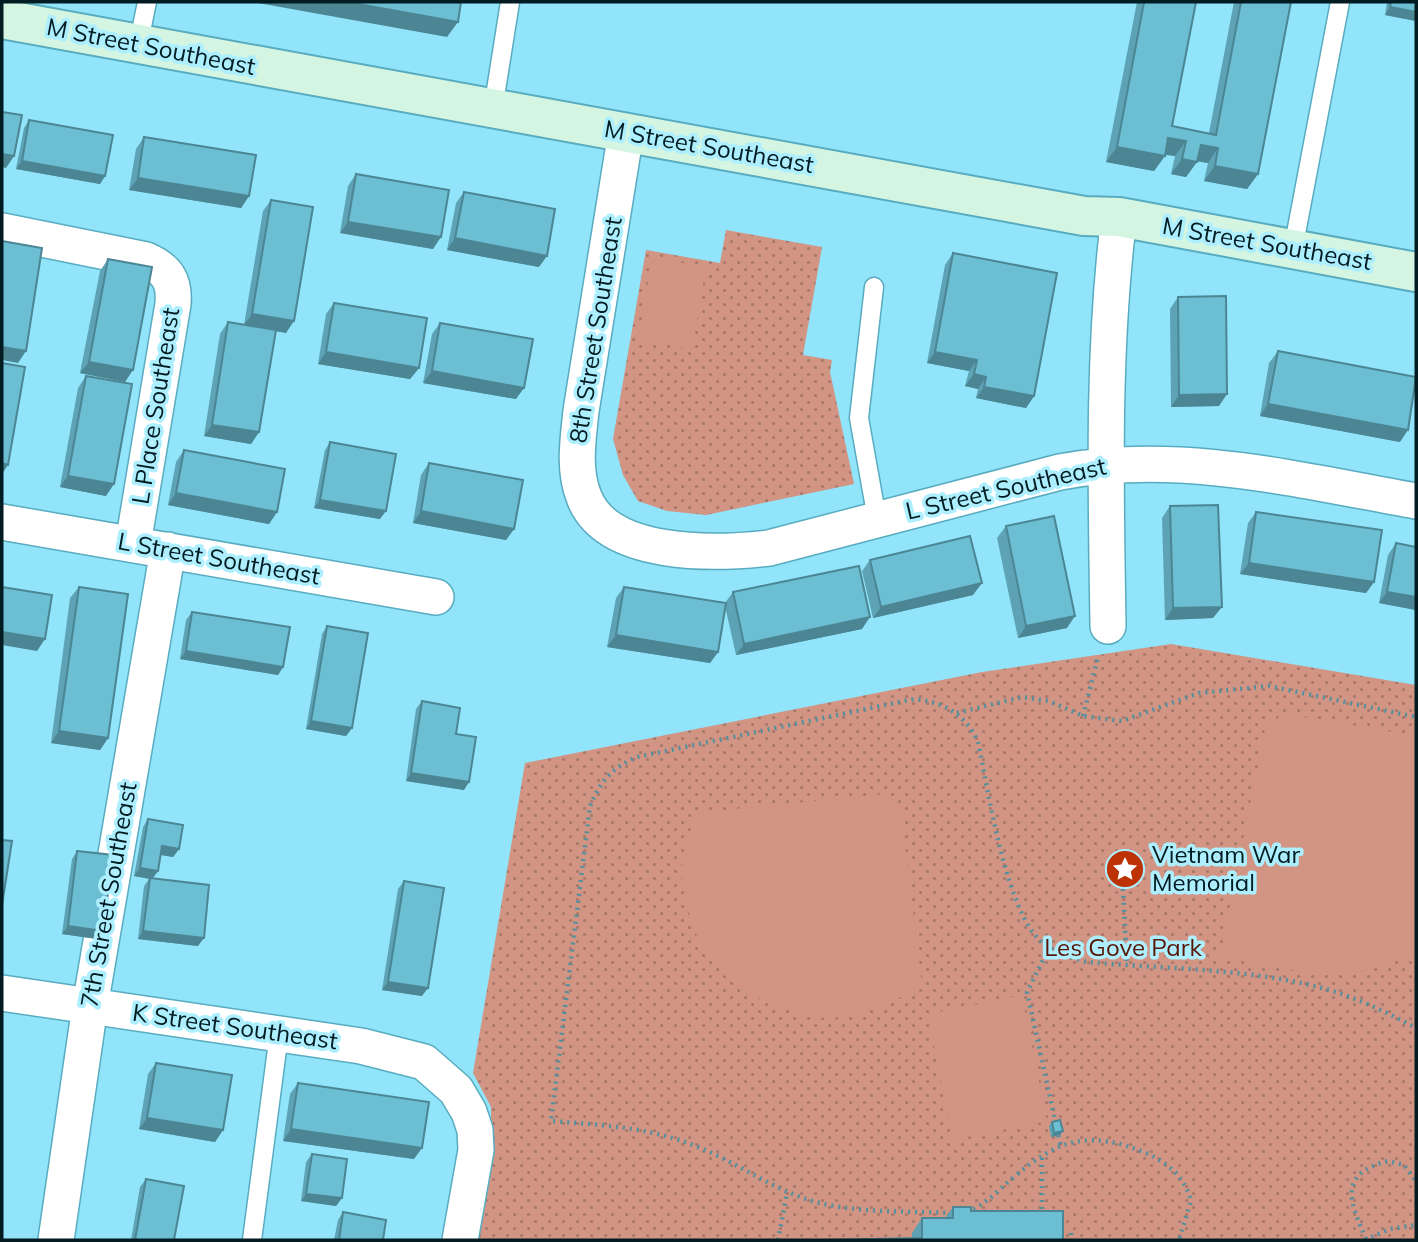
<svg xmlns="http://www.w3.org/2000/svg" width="1418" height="1242" viewBox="0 0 1418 1242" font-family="Mulish,sans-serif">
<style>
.park{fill:url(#park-dots)}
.pitch{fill:#d29483}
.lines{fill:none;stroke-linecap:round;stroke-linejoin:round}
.lane-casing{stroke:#59acbf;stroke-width:21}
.street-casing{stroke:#59acbf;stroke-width:38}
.secondary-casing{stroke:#59acbf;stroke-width:42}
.path{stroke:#548f9d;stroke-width:4.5;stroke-dasharray:2 5;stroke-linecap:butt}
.lane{stroke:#fff;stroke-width:18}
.street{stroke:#fff;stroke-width:35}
.secondary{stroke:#d4f5e1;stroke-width:38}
.wall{fill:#5da3b5}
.shaded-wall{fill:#4c8593}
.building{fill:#6cbed2;stroke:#4c8593;stroke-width:2}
.labels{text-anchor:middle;stroke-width:7;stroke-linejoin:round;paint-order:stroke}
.street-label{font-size:24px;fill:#021c22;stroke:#aeefff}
.poi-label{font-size:24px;fill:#021c22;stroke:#aeefff;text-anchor:start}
.park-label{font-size:24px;fill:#571605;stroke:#aeefff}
</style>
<defs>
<pattern id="park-dots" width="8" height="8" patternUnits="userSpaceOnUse" patternTransform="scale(1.75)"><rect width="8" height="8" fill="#d29483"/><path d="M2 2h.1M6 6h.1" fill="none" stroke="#a8786b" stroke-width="1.8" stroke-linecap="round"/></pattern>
</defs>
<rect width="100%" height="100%" fill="#91e4f9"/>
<!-- park -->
<path class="park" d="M726,230L822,247L803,355L832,360L830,372L854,484L706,515L667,511L638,501L623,475L613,439L646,250L720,263Z
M1171,644L1416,685V1240H476L491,1147V1107L473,1073L525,763L982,672Z"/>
<!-- pitch -->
<path class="pitch" d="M652,258L706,267L692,349L638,340Z
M1286,714L1416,736V954L1361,971L1302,972L1220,957L1266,724Z
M885,794L901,810L922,986L880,1008L829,1019L773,1007L725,976L693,930L680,872L695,813Z
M1022,995L1047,1121L952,1140L928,1014Z"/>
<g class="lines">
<!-- lane casing -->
<g class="lane-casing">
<path id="lane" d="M138,46L147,2
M493,109L510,2
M1293,249L1340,2
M874,287L859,418L877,519
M252,1240L279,1034"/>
</g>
<!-- street casing -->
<g class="street-casing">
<path id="street" d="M626,132L581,411C578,440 573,470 584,497C607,558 716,554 769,548L1060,472C1180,450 1298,480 1416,501
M2,231L146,260C167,269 175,281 173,304L133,544
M2,522L436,597
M1108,626C1106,490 1102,353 1119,217
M2,993L361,1046L424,1062L456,1090L469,1112L475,1130L476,1150L460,1240
M56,1240L90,1006L168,550"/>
</g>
<!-- secondary casing -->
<g class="secondary-casing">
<path id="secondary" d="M2,19L1084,216L1119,217L1416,272"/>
</g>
<!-- path -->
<path class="path" d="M957,713L1022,697L1049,701L1083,716L1122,721L1199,693L1269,686L1416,717
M1083,716L1098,657
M1122,868L1127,966
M1049,948L1027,992L1061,1147
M1042,1158V1214
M967,1212C987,1204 997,1191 1014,1177C1059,1138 1091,1130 1146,1153C1168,1163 1185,1177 1191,1201L1179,1240
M952,1213C911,1211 864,1213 824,1204C778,1194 741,1164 698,1147C650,1127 602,1125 551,1121L590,806C601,780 612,768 637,757L914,699C944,702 965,714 978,742C988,788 1006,915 1043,943C1056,953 1071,958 1087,962C1164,969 1247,968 1322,988C1356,997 1386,1012 1416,1028
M1071,1233V1240
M1366,1239C1350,1202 1337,1174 1388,1161L1404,1165L1416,1181
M778,1240L787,1193
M1365,1240L1390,1229L1416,1225"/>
<!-- lane -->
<use href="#lane" class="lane"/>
<!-- street -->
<use href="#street" class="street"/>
<!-- secondary -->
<use href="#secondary" class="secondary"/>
</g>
<!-- wall -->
<path class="wall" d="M1137,2H1196L1172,126L1209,133L1234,2H1291L1258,174L1247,189L1204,181L1208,163L1197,161L1186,177L1171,174L1175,156L1165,155L1154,171L1106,162Z
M1387,2H1416V21L1385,15Z
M29,120L105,176L100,184L16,169L24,128Z
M144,137L249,196L241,208L129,190L136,149Z
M356,174L433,249L340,233L348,186Z
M464,192L539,267L447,250L456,203Z
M271,200L286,333L276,331L259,432L251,444L204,436L220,334L228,322L244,325L263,211Z
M953,253L1034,396L1026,408L976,398L978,389L965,386L969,371L927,363L945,265Z
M108,259L125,382L80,373L100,271Z
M1178,297L1219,406L1171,407L1170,309Z
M334,303L419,368L410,379L318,364L326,314Z
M440,323L516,399L423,383L432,334Z
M1278,351L1400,442L1260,416L1269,363Z
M86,376L106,496L60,487L78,388Z
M330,442L380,519L314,508L325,450Z
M184,450L277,512L269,524L168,505L176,462Z
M429,463L514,529L506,540L413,523L421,475Z
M1170,506L1213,618L1165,620L1162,518Z
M1256,512L1374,582L1366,593L1240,574L1248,523Z
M1006,526L1067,628L1018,638L997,538Z
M1396,543L1416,610L1379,603L1388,555Z
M870,560L973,595L873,618L862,571Z
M79,587L108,738L100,750L51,743L70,598Z
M624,587L725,603L733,592L862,629L736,655L725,606L718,652L710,663L607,647L616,598Z
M192,612L283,667L278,675L180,659L186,620Z
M327,626L352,728L346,736L306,729L322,634Z
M422,701L456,734L464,790L406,781L416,709Z
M148,819L179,849L173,857L160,855L158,871L152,879L198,946L138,939L144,886L149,879L134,876L143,827Z
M77,851L103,931L97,939L62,934L72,859Z
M404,881L422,996L382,990L398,889Z
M156,1063L223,1130L215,1142L139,1129L148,1074Z
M298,1083L414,1159L283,1141L290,1094Z
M1052,1122L1063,1131L1060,1135L1051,1137L1049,1126Z
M312,1154L342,1198L336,1206L301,1201L306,1162Z
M146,1179L174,1240H131L140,1187Z
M953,1207L971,1211L1063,1240L912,1238V1233L922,1218H945Z
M343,1212L383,1240H334L338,1220Z"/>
<!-- shaded-wall -->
<path class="shaded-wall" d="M252,2H347L458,22L447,37Z
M1390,7L1416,12V21L1385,15Z
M1168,138L1186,141L1175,156L1157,153Z
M1201,145L1218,148L1208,163L1190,160Z
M1117,147L1165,156L1154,171L1106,162Z
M2,154L14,156L6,168L2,167Z
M1182,159L1197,162L1186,177L1171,174Z
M22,161L105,176L100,184L16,169Z
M1215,166L1258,174L1247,189L1204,181Z
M138,178L249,196L241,208L129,190Z
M348,222L441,237L433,249L340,233Z
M455,238L547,256L539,267L447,250Z
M252,314L294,321L286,333L244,325Z
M2,347L26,351L18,363L2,360Z
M326,352L419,368L410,379L318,364Z
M935,352L977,360L969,371L927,363Z
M89,362L133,370L125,382L80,373Z
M432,371L524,388L516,399L423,383Z
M974,374L986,377L978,389L965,386Z
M984,387L1034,396L1026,408L976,398Z
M1227,394L1219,406L1171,407L1179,395Z
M1268,404L1408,430L1400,442L1260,416Z
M212,425L259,432L251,444L204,436Z
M2,463L8,465L2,474Z
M68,476L114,484L106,496L60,487Z
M176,493L277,512L269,524L168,505Z
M320,500L386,511L380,519L314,508Z
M421,511L514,529L506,540L413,523Z
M1249,563L1374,582L1366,593L1240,574Z
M982,583L973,595L873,618L881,607Z
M1387,592L1416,597V610L1379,603Z
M1222,607L1213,618L1165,620L1173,608Z
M1075,616L1067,628L1018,638L1026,626Z
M870,617L862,629L736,655L744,644Z
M2,632L45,639L37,651L2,645Z
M616,635L718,652L710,663L607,647Z
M186,651L283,667L278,675L180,659Z
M311,721L352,728L346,736L306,729Z
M59,731L108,738L100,750L51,743Z
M411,773L469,782L464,790L406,781Z
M162,846L179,849L173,857L156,854Z
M140,868L158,871L152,879L134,876Z
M68,926L103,931L97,939L62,934Z
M143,931L204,938L198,946L138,939Z
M388,982L428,988L422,996L382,990Z
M147,1118L223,1130L215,1142L139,1129Z
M291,1129L422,1148L414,1159L283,1141Z
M1063,1131L1060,1135L1051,1137L1054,1133Z
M306,1194L342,1198L336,1206L301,1201Z"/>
<!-- building -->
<path class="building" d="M347,2H461L458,22Z
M1144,2H1196L1172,126L1216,135L1241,2H1291L1258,174L1215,166L1218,148L1201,145L1197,162L1182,159L1186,141L1168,138L1165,156L1117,147Z
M1391,2H1416V12L1390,7Z
M2,112L22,115L14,156L2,154Z
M29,120L113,135L105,176L22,161Z
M144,137L256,155L249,196L138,178Z
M356,174L449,190L441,237L348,222Z
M464,192L555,209L547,256L455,238Z
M271,200L313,207L294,321L252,314Z
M2,241L42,248L26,351L2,347Z
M953,253L1057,273L1034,396L984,387L986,377L974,374L977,360L935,352Z
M108,259L152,267L133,370L89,362Z
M1226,296L1227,394L1179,395L1178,297Z
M334,303L427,318L419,368L326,352Z
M228,322L276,330L259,432L212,425Z
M440,323L533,339L524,388L432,371Z
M1278,351L1416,377L1408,430L1268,404Z
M2,363L25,367L8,465L2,463Z
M86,376L132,384L114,484L68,476Z
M330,442L396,454L386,511L320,500Z
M184,450L285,469L277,512L176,493Z
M429,463L523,480L514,529L421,511Z
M1218,505L1222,607L1173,608L1170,506Z
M1256,512L1382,530L1374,582L1249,563Z
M1054,516L1075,616L1026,626L1006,526Z
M970,536L982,583L881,607L870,560Z
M1396,543L1416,547V597L1387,592Z
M859,566L870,617L744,644L733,592Z
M2,587L52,595L45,639L2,632Z
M79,587L128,594L108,738L59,731Z
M624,587L726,603L718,652L616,635Z
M192,612L290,627L283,667L186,651Z
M327,626L368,633L352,728L311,721Z
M422,701L460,708L456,734L476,737L469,782L411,773Z
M148,819L183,825L179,849L162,846L158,871L140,868Z
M2,840L12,841L2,905Z
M77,851L113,855L103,931L68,926Z
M150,878L209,885L204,938L143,931Z
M404,881L444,888L428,988L388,982Z
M156,1063L232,1075L223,1130L147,1118Z
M298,1083L429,1102L422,1148L291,1129Z
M1060,1120L1063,1131L1054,1133L1052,1122Z
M312,1154L347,1159L342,1198L306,1194Z
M146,1179L184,1186L174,1240H135Z
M953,1207H971V1211H1063V1240H822L922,1238V1218H953Z
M343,1212L386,1220L383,1240H339Z"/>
<!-- icons -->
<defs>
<g id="sight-disc" transform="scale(2.0125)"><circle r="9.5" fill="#bc3204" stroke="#aeefff"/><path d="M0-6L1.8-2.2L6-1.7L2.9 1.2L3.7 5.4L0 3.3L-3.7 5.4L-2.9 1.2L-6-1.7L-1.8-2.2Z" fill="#fff"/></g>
</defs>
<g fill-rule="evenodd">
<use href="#sight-disc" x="1125" y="869"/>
</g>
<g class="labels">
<!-- street labels -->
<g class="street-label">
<text transform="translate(151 47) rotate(11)" y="8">M Street Southeast</text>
<text transform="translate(709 147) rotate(10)" y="8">M Street Southeast</text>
<text transform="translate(1267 244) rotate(10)" y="8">M Street Southeast</text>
<text transform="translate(596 330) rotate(-81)" y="8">8th Street Southeast</text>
<text transform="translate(156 406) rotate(-81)" y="8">L Place Southeast</text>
<text transform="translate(1006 489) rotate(-13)" y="8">L Street Southeast</text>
<text transform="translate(219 559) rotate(10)" y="8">L Street Southeast</text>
<text transform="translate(109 895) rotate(-80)" y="8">7th Street Southeast</text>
<text transform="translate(235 1027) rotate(8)" y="8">K Street Southeast</text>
</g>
<!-- poi labels -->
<g class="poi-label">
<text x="1152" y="863">Vietnam War<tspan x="1152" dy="28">Memorial</tspan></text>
</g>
<!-- park labels -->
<g class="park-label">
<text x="1123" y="956">Les Gove Park</text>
</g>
</g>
<!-- border -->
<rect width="1418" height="1242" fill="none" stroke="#021c22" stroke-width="7"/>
</svg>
